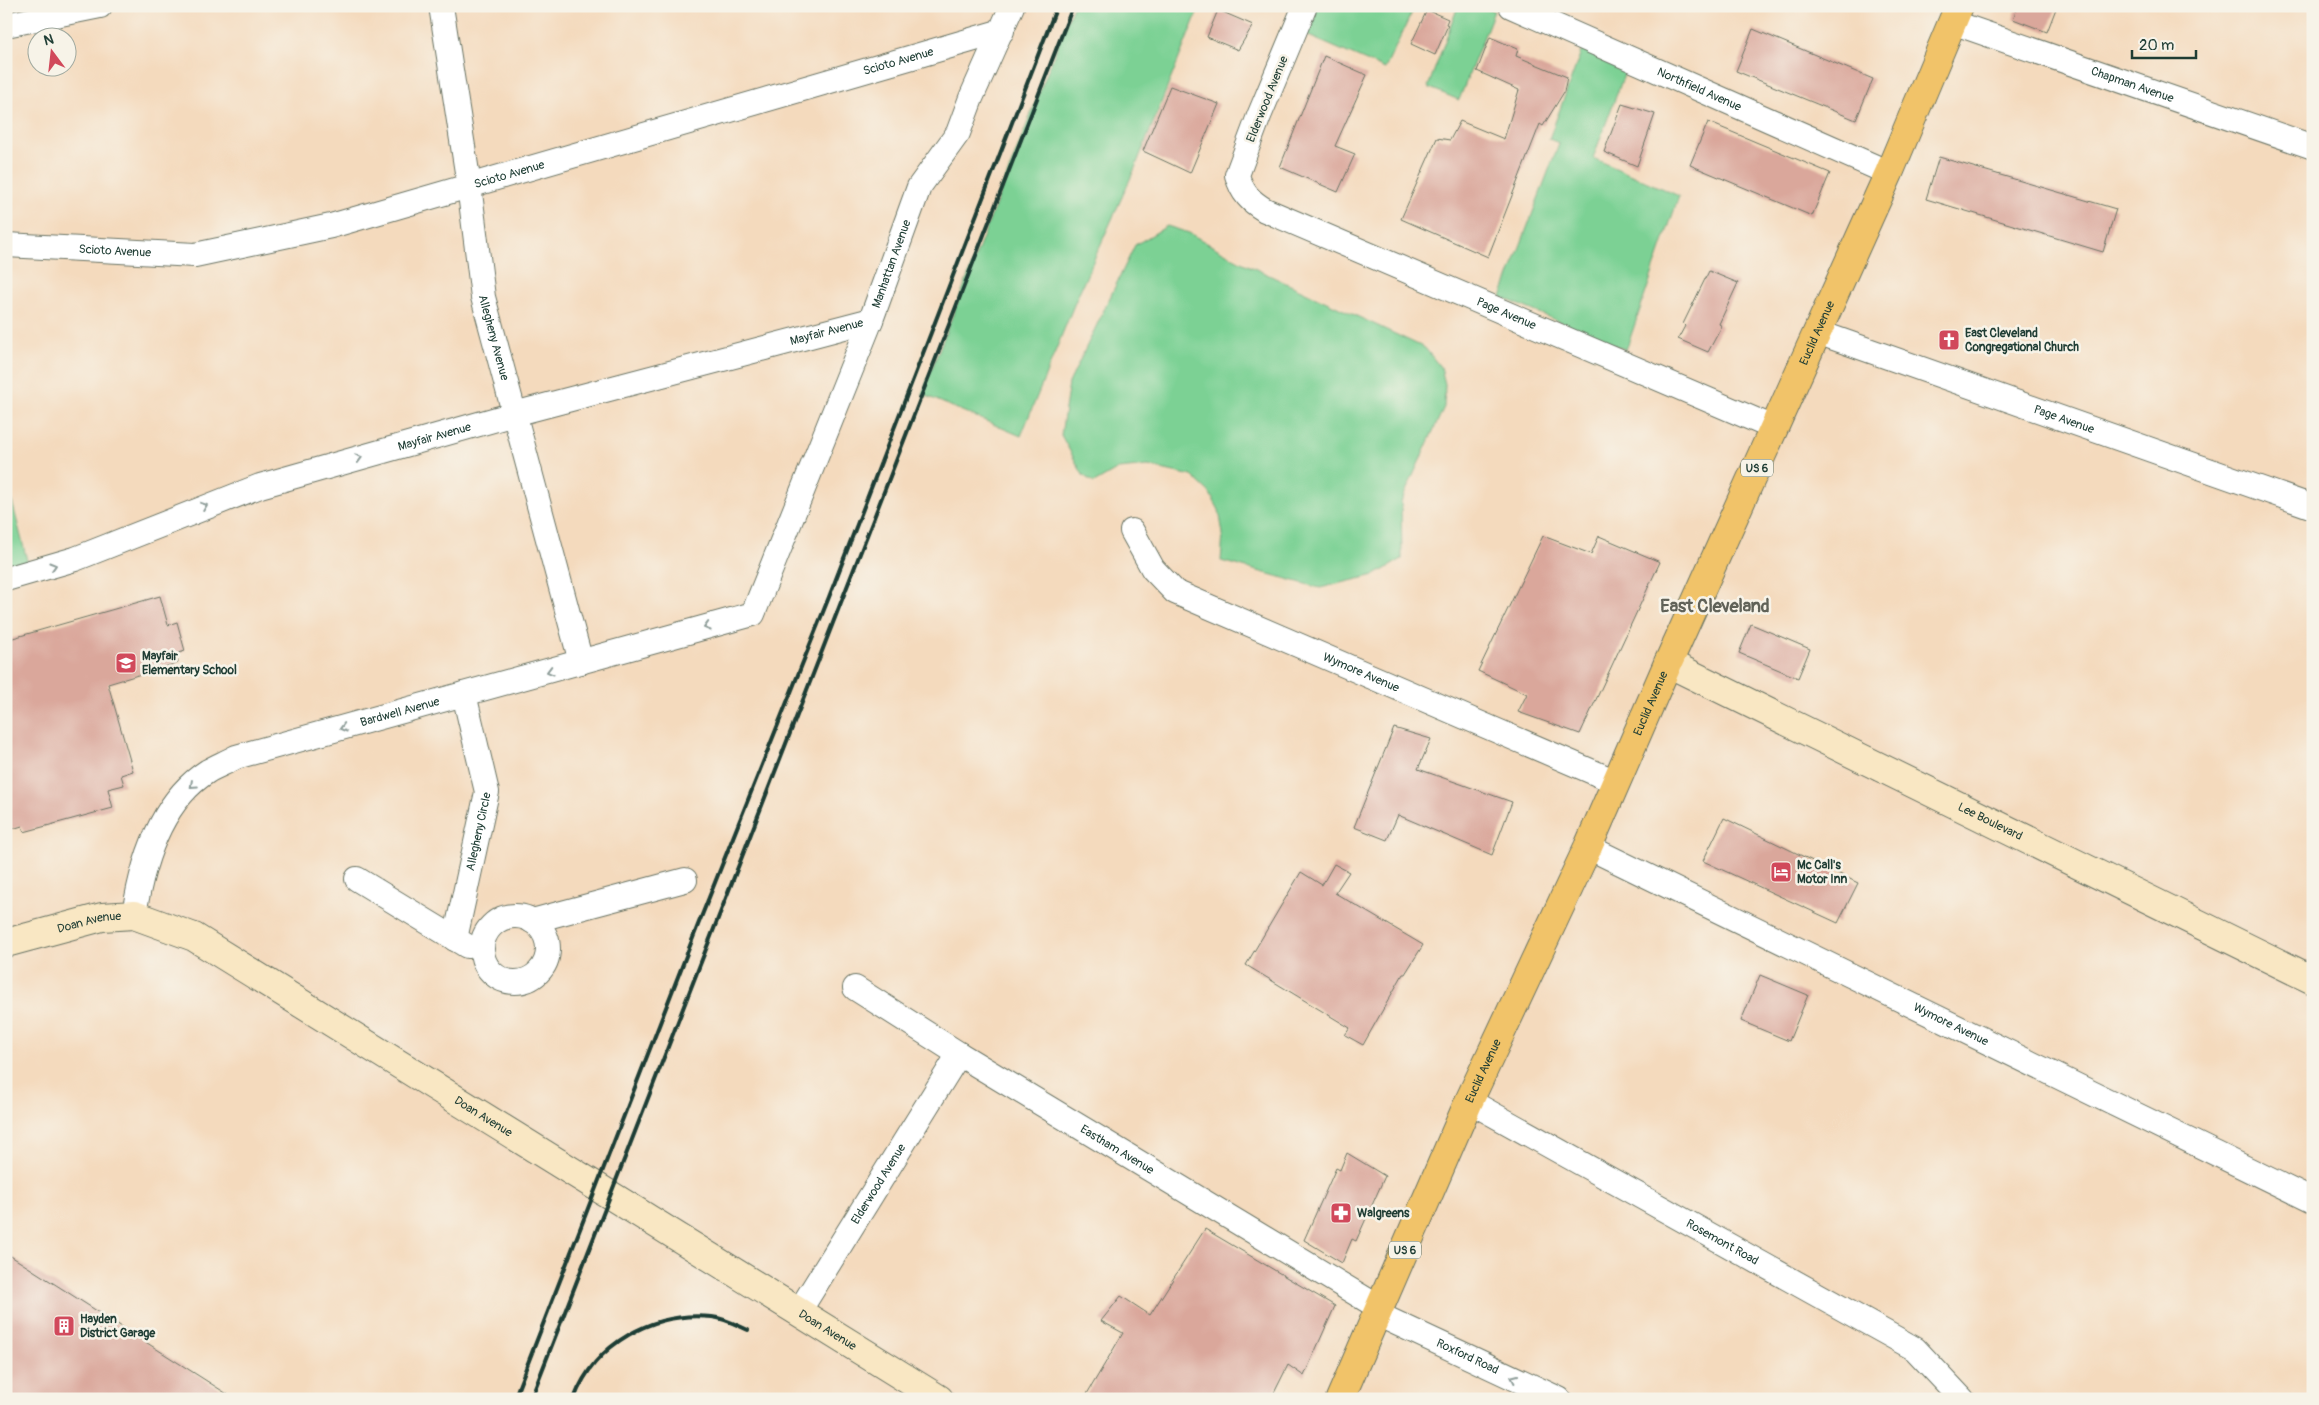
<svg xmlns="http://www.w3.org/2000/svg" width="2319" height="1405" viewBox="0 0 2319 1405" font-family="Pangolin,sans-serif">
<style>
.green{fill:#7bd194;stroke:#4d8764}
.building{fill:#daa79b}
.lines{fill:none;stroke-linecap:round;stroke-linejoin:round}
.street-casing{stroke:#6a7464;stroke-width:26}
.secondary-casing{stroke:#6a7464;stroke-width:30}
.primary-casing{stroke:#6a7464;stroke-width:30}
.street{stroke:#fff;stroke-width:24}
.secondary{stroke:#f9e7c3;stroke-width:28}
.primary{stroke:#f1c369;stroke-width:28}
.rail{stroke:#1f3d34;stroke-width:4}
.oneway{stroke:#8f9e9a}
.labels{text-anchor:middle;stroke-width:5;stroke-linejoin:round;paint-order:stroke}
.shield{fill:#f7f3e8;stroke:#60746a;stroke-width:1}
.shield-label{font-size:11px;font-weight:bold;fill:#1f3d34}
.street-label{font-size:12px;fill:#1f3d34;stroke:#f7f3e8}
.poi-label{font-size:12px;font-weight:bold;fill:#1f3d34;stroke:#f7f3e8;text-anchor:start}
.district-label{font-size:18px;font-weight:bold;fill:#606258;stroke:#f7f3e8}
</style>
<rect width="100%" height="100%" fill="#f7f3e8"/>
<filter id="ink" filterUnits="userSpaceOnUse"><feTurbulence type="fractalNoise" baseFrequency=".02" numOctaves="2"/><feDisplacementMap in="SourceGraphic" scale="10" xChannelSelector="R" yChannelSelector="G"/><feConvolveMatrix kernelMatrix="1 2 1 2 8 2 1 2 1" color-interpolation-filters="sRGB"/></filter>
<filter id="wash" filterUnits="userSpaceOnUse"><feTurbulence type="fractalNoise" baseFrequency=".0096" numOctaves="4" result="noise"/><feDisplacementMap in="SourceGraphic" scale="20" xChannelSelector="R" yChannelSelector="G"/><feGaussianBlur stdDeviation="1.12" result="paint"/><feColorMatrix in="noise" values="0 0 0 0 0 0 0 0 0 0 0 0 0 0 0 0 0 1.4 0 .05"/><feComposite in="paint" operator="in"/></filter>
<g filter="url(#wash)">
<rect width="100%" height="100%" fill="#f4dabd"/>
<!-- green -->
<path class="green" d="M1073,6H1200L1135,168L1078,295L1021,436L922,394Z
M1316,6H1415L1385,69L1304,34Z
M1458,6H1483L1494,11L1459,100L1428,87Z
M1582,49L1627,67L1593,158L1679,196L1626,350L1501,297L1559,143L1549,139Z
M1167,226L1189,233L1241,262L1425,348L1441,368L1445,384L1444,407L1401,502L1402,559L1375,575L1320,588L1221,561L1223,534L1219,510L1209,492L1192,476L1148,466L1118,469L1094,483L1083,475L1061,435L1069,383L1135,245Z
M6,478L30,572L6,579Z"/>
<g id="blocks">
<!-- building -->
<path class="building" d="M2018,6H2057L2047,32L2013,19Z
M1218,10L1253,25L1238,50L1207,37Z
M1427,10L1448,19L1446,24L1448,25L1435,55L1411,44Z
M1753,29L1873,79L1856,120L1736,71Z
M1490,37L1518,49L1516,56L1567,77L1564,92L1543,126L1540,124L1488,257L1401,219L1437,138L1450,140L1460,121L1504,139L1519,90L1477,71Z
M1324,56L1367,75L1335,146L1355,154L1338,192L1280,167Z
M1170,86L1219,104L1190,173L1143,151Z
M1622,104L1655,114L1637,166L1604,152Z
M1708,122L1830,173L1812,216L1690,165Z
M1939,157L2116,209L2103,252L1926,199Z
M1709,271L1738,283L1719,324L1722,326L1708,352L1678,339L1685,326L1683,324Z
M1543,536L1591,554L1599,536L1660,562L1580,734L1518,712L1527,694L1478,671Z
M160,596L168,625L177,622L185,651L176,654L178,663L108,684L133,771L121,775L124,785L108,789L113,808L24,832L22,826L6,831V640Z
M1751,624L1810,649L1798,678L1739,653Z
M1394,728L1431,739L1418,769L1512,802L1492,855L1398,815L1387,840L1354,827Z
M1724,818L1858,883L1838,923L1703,861Z
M1334,864L1349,872L1335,893L1423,945L1405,974H1403L1363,1045L1345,1035L1350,1028L1246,965L1301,872L1322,885Z
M1760,975L1808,995L1789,1041L1741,1021Z
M1347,1153L1385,1176L1356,1241L1352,1239L1342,1263L1304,1240L1336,1168L1340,1170Z
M1205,1229L1335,1306L1304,1376L1288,1365L1271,1399H1084L1123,1333L1101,1321L1121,1296L1150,1315Z
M6,1253L235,1399H6Z"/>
</g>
</g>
<g filter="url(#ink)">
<use href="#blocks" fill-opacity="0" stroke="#6a7464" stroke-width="1"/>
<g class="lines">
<!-- street casing -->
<g class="street-casing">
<g id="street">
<path id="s1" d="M441,6L469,185L483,297L581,662"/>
<path id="s2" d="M1305,6L1259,116L1237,175C1242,193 1250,201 1265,210L1774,428"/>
<path id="s3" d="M1511,6L1889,173"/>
<path id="s4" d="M1952,22L2313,147"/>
<path d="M6,25L100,6"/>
<path id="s5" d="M6,245L195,255L331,226L1002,31"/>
<path id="s6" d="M1817,332L2313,507"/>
<path id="s7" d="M1132,531L1153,569L1175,592L1616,782"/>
<path id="s8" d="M6,579L75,559L260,486L514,414L871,320"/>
<path id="s9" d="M1588,847L2313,1201"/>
<path d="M357,879L467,946"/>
<path id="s10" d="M134,915C142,863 161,801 208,771C217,766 227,762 236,757L753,614L871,320L919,187L958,133L971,98L1012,6"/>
<circle cx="515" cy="949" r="33"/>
<path d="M532,921L685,880"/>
<path id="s11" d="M455,939L487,792L464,694"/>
<path id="s12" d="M855,988L959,1054L1380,1308"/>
<path id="s13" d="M1469,1101L1915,1349L1962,1399"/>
<path id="s14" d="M798,1313L959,1054"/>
<path id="s15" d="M1377,1314L1559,1399"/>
</g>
</g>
<!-- secondary casing -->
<g class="secondary-casing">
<g id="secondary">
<path id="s16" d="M1668,663L2313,980"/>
<path id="s17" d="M6,943L102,917L134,915L194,937L939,1399"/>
</g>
</g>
<!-- primary casing -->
<g class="primary-casing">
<g id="primary">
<path id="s18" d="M1340,1399L1469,1101L1588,847L1668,663L1889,173L1959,6"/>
</g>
</g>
<!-- street -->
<use href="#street" class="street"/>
<!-- secondary -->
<use href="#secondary" class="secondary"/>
<!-- primary -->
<use href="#primary" class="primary"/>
<!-- rail -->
<path class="rail" d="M514,1399L698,925L829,597L1057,6
M531,1399L1073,6
M574,1399C595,1343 653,1311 712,1317C724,1318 737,1325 748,1330"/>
</g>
<!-- one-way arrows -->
<defs><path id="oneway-chevron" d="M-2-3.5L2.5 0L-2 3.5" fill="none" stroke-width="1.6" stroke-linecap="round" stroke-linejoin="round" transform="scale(1.25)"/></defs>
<g class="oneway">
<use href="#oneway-chevron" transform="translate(359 458) rotate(-16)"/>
<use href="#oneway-chevron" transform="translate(204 506) rotate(-21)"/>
<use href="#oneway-chevron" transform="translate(53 566) rotate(-17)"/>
<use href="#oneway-chevron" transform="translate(707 627) rotate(164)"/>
<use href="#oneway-chevron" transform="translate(550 671) rotate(165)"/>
<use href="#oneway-chevron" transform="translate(343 728) rotate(164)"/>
<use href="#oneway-chevron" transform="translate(193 785) rotate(138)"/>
<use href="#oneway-chevron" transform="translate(1514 1378) rotate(-155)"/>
</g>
</g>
<!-- icons -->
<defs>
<g id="church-square" transform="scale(1.125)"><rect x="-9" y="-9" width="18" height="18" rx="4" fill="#d1495b" stroke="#f7f3e8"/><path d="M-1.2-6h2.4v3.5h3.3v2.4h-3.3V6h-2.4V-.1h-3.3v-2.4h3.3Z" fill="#fff"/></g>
<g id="school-square" transform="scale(1.125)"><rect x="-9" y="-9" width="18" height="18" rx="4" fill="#d1495b" stroke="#f7f3e8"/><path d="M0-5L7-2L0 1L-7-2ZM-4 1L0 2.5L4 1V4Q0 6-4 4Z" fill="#fff"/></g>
<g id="hotel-square" transform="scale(1.125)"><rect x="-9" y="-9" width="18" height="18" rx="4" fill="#d1495b" stroke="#f7f3e8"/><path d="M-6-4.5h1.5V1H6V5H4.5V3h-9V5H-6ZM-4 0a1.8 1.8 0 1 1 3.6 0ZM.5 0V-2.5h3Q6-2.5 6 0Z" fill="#fff"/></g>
<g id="pharmacy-square" transform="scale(1.125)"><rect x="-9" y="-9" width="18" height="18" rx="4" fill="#d1495b" stroke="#f7f3e8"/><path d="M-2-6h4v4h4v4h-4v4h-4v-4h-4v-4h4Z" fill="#fff"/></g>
<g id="building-square" transform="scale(1.125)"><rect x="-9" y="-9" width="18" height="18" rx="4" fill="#d1495b" stroke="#f7f3e8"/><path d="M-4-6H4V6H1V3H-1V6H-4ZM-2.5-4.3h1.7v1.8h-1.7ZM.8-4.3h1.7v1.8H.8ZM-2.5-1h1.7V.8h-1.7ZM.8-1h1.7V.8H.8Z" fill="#fff"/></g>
</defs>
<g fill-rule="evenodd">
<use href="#church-square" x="1949" y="340"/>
<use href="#school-square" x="126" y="663"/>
<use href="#hotel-square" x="1781" y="872"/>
<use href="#pharmacy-square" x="1341" y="1213"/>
<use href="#building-square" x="64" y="1326"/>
</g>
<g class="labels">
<!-- shield labels -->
<g class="shield">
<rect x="1741" y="459.5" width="32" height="17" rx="4"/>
<rect x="1389" y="1241.5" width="32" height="17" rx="4"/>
</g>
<g class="shield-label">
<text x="1757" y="472">US 6</text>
<text x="1405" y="1254">US 6</text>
</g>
<!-- street labels -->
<g class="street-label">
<text dy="4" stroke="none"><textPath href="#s5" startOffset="919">Scioto Avenue</textPath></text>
<text dy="4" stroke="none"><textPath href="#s4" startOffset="191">Chapman Avenue</textPath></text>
<text dy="4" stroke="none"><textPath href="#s3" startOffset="206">Northfield Avenue</textPath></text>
<text transform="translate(1267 99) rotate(-68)" y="4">Elderwood Avenue</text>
<text dy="4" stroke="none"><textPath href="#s5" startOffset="514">Scioto Avenue</textPath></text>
<text dy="4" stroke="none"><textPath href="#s5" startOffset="109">Scioto Avenue</textPath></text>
<text dy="4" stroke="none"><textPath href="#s10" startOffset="1111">Manhattan Avenue</textPath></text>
<text dy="4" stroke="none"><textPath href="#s2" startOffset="491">Page Avenue</textPath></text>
<text dy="4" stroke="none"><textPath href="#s8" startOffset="858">Mayfair Avenue</textPath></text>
<text dy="4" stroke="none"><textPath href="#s18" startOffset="1168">Euclid Avenue</textPath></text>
<text dy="4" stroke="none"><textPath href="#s1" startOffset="336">Allegheny Avenue</textPath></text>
<text dy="4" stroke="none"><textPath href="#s6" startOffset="262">Page Avenue</textPath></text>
<text dy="4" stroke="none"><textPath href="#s8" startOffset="452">Mayfair Avenue</textPath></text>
<text dy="4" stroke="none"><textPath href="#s7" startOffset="278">Wymore Avenue</textPath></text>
<text dy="4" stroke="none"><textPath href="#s18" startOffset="762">Euclid Avenue</textPath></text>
<text dy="4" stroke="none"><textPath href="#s10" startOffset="368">Bardwell Avenue</textPath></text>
<text dy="4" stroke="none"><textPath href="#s16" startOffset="359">Lee Boulevard</textPath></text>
<text dy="4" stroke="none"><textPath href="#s11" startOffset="110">Allegheny Circle</textPath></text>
<text dy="4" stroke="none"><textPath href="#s17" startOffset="86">Doan Avenue</textPath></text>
<text dy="4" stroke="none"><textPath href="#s9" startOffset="404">Wymore Avenue</textPath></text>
<text dy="4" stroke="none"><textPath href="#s18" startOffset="358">Euclid Avenue</textPath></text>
<text dy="4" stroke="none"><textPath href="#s17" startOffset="536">Doan Avenue</textPath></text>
<text dy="4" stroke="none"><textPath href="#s12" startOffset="308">Eastham Avenue</textPath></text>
<text dy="4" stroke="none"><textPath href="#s14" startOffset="152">Elderwood Avenue</textPath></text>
<text dy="4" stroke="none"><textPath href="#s13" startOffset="290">Rosemont Road</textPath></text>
<text dy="4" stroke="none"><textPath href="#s17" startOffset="941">Doan Avenue</textPath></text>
<text dy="4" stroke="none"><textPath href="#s15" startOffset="100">Roxford Road</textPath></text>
</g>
<!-- poi labels -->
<g class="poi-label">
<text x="1965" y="337">East Cleveland<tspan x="1965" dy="14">Congregational Church</tspan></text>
<text x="142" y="660">Mayfair<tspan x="142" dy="14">Elementary School</tspan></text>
<text x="1797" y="869">Mc Call's<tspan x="1797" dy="14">Motor Inn</tspan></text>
<text x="1357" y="1217">Walgreens</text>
<text x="80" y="1323">Hayden<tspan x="80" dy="14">District Garage</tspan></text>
</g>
<!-- district labels -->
<g class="district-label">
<text x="1715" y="612">East Cleveland</text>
</g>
</g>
<!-- margin -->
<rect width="2319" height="1405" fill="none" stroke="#f7f3e8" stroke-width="25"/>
<!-- north arrow -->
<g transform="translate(52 52) rotate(345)"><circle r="24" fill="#f7f3e8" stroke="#a1aaa0"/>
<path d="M0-4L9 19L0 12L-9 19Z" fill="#d1495b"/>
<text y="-8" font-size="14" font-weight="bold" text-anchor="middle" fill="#1f3d34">N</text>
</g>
<!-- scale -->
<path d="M2132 50v8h64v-8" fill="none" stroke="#1f3d34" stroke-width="2.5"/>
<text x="2139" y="50" font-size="15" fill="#1f3d34" stroke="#f7f3e8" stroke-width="4" paint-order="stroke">20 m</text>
</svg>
